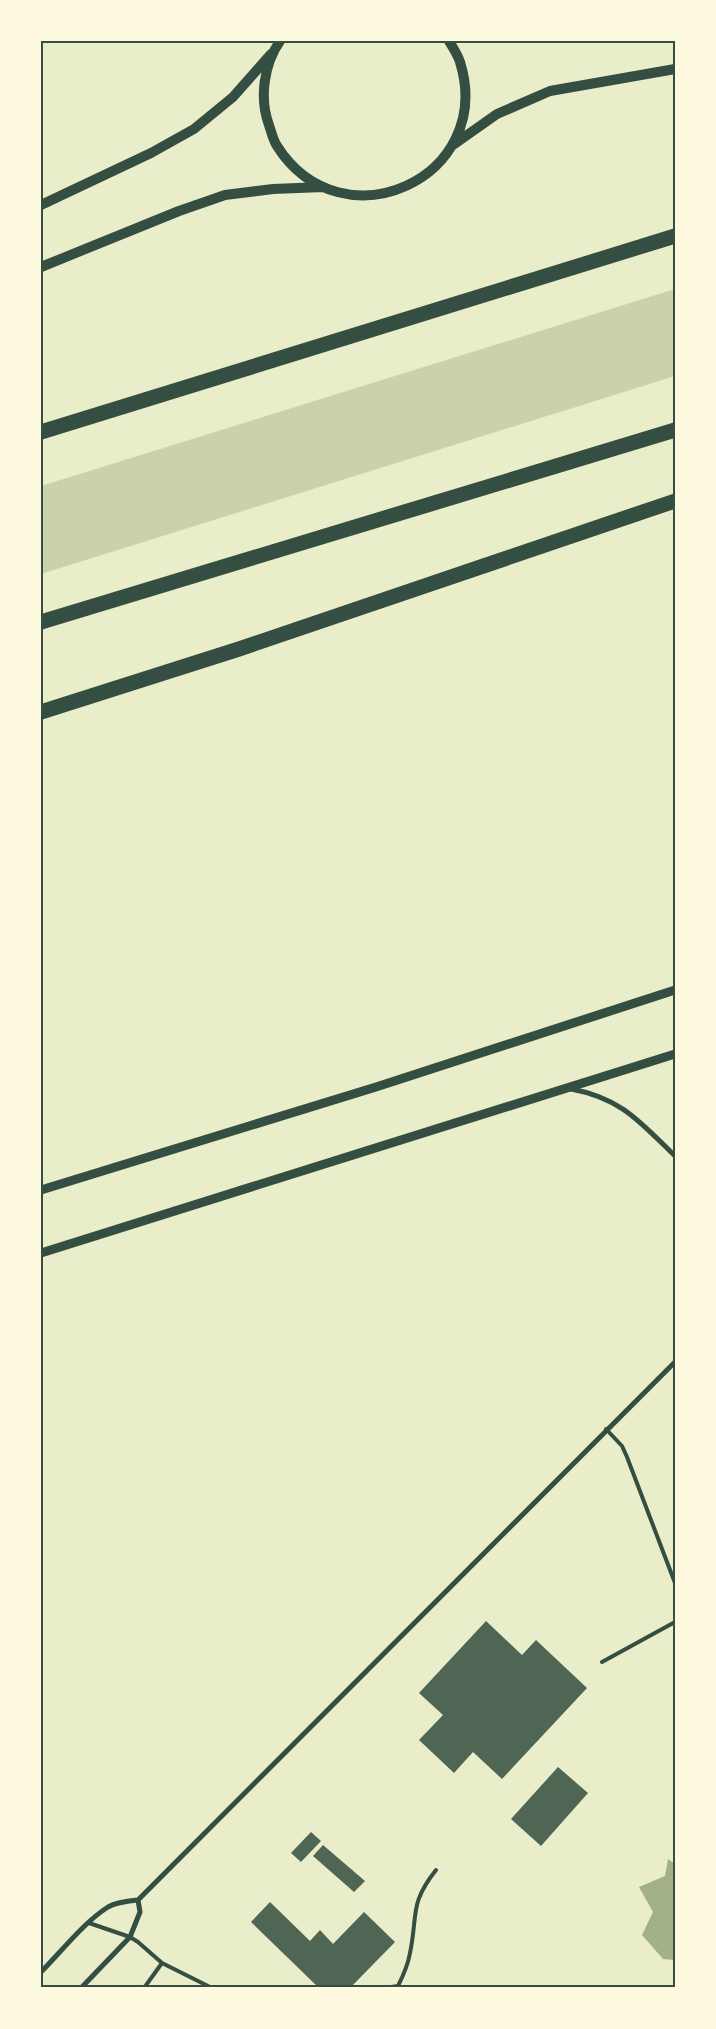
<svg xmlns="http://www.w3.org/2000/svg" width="716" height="2029" viewBox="0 0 716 2029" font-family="'Archivo Narrow',sans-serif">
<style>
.green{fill:#cad2ad}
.water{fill:#a3b18a}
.building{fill:#4f6655}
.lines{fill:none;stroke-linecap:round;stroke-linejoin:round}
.service{stroke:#344e41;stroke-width:4}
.minor{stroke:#344e41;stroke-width:5}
.tertiary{stroke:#344e41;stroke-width:9}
.secondary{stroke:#344e41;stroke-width:10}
.motorway{stroke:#344e41;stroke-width:15}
.neatline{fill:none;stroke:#344e41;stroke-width:2}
</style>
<rect width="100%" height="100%" fill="#e9edc9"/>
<!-- green -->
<path class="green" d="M675,289V376L41,574V486Z"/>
<!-- water -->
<path class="water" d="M668,1859L675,1864V1960L663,1959L642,1935L653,1912L639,1887L665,1876Z"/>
<!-- building -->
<path class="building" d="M486,1621L522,1655L536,1640L587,1688L502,1779L473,1752L454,1773L419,1740L443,1715L419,1693Z
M558,1767L588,1793L541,1846L511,1819Z
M311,1832L321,1841L301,1862L291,1853Z
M323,1845L365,1881L354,1892L313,1856Z
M270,1902L310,1941L320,1930L333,1944L364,1912L395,1942L350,1988H319L251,1922Z"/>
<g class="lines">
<!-- service -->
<path class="service" d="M606,1429L622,1446L627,1457L675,1583
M602,1662L675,1622
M89,1923L130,1937L138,1942L162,1963L212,1988
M398,1986C403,1976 408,1965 410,1953C418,1915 409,1904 436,1870
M144,1988L162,1963
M384,1988L398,1986L401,1988"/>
<!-- minor -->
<path class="minor" d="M571,1089C621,1098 640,1122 675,1156
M41,1972C62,1951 83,1923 108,1907C117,1902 128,1901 138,1900L675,1362
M81,1988L130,1937L140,1912L138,1900"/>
<!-- tertiary -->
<path class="tertiary" d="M41,1190L376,1087L675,990
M41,1253L675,1054"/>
<!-- secondary -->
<path class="secondary" d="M280,41C264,64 259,98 269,125C271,131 273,140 277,146C342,248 496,178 460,62C458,55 453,48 449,41
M453,145L497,114L550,91L675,69
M41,205L151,153L194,129L233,97L271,54
M41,267L179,211L225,195L273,189L323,187"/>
<!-- motorway -->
<path class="motorway" d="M41,432L675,236
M41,622L675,430
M41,712L239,649L675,501"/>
</g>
<!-- border -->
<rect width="716" height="2029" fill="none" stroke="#fefae0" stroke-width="85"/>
<rect x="42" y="42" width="632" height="1944" class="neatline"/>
</svg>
